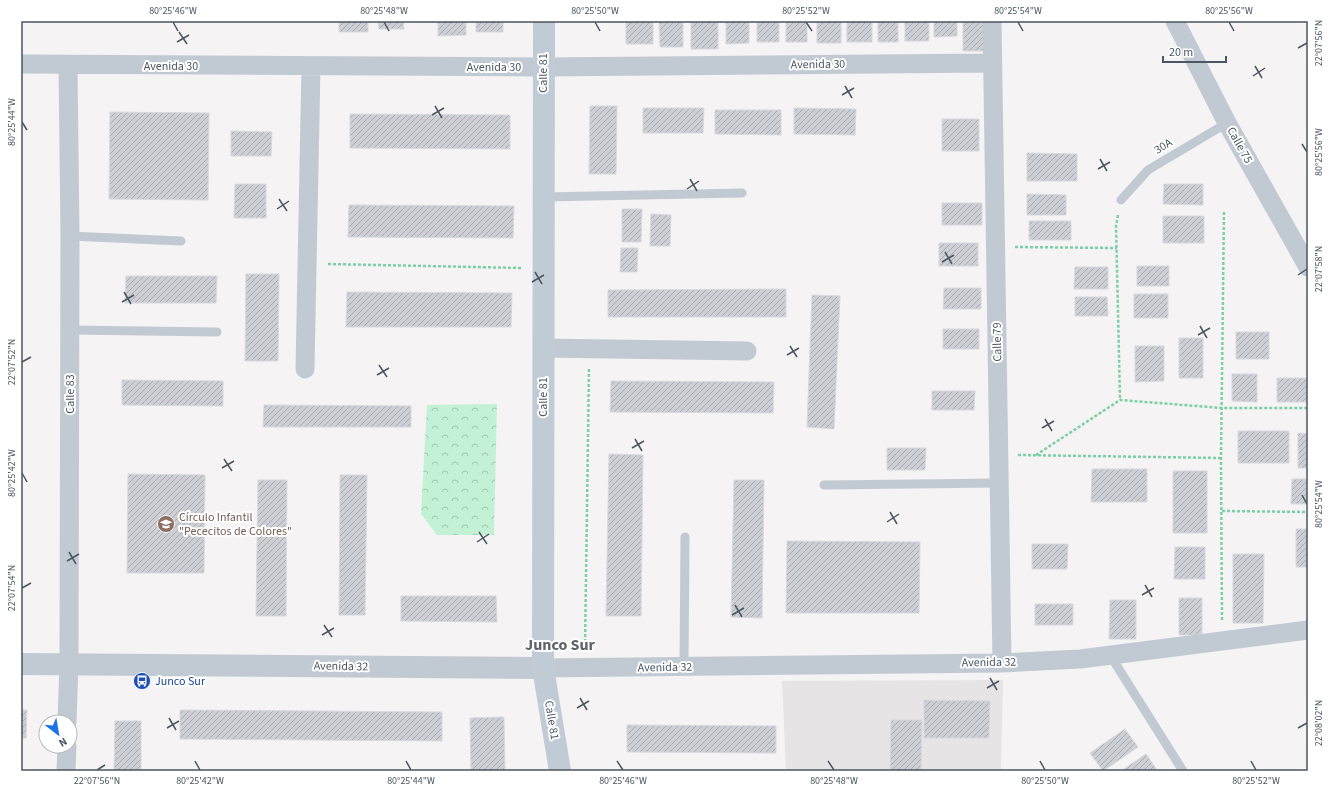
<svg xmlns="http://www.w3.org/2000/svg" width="1329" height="792" viewBox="0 0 1329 792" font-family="'Source Sans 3',sans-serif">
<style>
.education{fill:#e6e4e5}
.park{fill:url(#park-crowns)}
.building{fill:url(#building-hatch);stroke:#d7d9de}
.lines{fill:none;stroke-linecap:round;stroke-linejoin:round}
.path{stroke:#7ad0a6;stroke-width:2.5;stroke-dasharray:3 2;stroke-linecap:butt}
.service{stroke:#c1cad2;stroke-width:9}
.minor{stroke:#c1cad2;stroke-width:19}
.tertiary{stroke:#c1cad2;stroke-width:22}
.secondary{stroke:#c1cbd6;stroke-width:22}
.ticks{fill:none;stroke:#4a5661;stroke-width:1.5}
.labels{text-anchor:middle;stroke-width:4;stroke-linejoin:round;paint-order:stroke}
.street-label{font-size:12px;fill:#4a5661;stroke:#fff}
.education-label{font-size:12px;fill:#785e54;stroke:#fff;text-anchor:start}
.transit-label{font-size:12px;fill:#164399;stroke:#fff;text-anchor:start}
.district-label{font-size:16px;font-weight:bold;fill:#5f6368;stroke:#fff}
.neatline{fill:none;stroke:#4a5661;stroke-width:1.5}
.ticks-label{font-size:10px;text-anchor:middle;fill:#4a5661}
</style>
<defs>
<pattern id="park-crowns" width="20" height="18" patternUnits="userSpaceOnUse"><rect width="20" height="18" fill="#c3f1d5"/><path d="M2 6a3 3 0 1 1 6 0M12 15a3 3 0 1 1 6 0" fill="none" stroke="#a0c6b0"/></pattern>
<pattern id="building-hatch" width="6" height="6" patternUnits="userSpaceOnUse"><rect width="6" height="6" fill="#cdcfd5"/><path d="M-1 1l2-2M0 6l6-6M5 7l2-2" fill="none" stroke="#a8abb0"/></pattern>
</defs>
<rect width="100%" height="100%" fill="#f5f3f3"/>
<!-- education -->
<path class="education" d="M1003,680L1001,771H786L782,681Z"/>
<!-- park -->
<path class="park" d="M497,404L494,535H437L421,514L427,405Z"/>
<!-- building -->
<path class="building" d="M339,21H368V32H339Z
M378,21H403L404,29H379Z
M438,21H466V35L438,36Z
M476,21H503V32H476Z
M626,21H653V44H626Z
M659,21H683V47H660Z
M691,21H718V49H691Z
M726,21H749V43L726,44Z
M757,21H779V42H757Z
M786,21H807V42H786Z
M817,21H841V43H817Z
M847,21H872V42H847Z
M878,21H898V42H878Z
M905,21H929V41H905Z
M934,21H957V36L934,37Z
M963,21H985V51H963Z
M590,106H617L616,174H589Z
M643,108H704L703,133H643Z
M794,108L856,109L855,135L794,134Z
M715,110H781V135L715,134Z
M110,112L209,113L208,200L109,199Z
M350,114L510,115V149L350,148Z
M942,119H979V151H942Z
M231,131L272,132L271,156H231Z
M1027,153L1077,154V181H1027Z
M235,184H266V218H234Z
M1164,184H1203V205L1163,204Z
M1027,194L1066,195V215H1027Z
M942,203H982V225H942Z
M349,205L514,206L513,238L348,237Z
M622,209H642L641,242H622Z
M651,214L671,215L670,246H650Z
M1163,216H1204V243H1163Z
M1029,221H1071V240H1029Z
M939,243H978V266H939Z
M621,248H638L637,272H620Z
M1137,266H1169V286H1137Z
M1075,267H1108V289H1074Z
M246,274H279L278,361H245Z
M126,276H217L216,303H125Z
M944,288H981V309H943Z
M786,289V317H608V290Z
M347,292L512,293L511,327H346Z
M1134,294H1168V318H1134Z
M812,295L840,296L834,429L807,427Z
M1075,297H1107L1108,316H1075Z
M943,329H979V349H943Z
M1236,332H1269V359H1236Z
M1179,338H1203V378H1179Z
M1135,346H1164V381L1135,382Z
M1232,374H1257V402L1232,401Z
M1277,378H1308V402H1277Z
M122,380L223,381V406L122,405Z
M611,381L774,382L773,413L610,412Z
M932,391H975L974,410H932Z
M264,405L411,406V427H263Z
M1238,431H1289V463H1238Z
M1298,433L1308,434V468H1298Z
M887,448H926L925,470H887Z
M609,454L643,455L641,616H606Z
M1092,469H1147V502H1091Z
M1173,471H1207V533H1173Z
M128,474L205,475L204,573H127Z
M340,475H367L365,615H339Z
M1292,479H1308V504H1291Z
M258,480H287L286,616H256Z
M734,480H764L762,618L731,617Z
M1296,529H1308V567H1296Z
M787,541L920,542L919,613H786Z
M1032,544H1068L1067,569H1032Z
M1175,547H1205V579H1174Z
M1233,554H1264L1263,623H1233Z
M401,596H496L497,622L401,621Z
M1179,598H1202V635H1179Z
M1110,600H1136V639H1109Z
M1035,604H1073V625H1035Z
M924,700L990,701L989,738H924Z
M21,710H27L26,738H21Z
M180,710L442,712V741L180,739Z
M504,717L505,771H471L470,718Z
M891,720H922L921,771H890Z
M115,721H141V771H114Z
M627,725L776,726V753L627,752Z
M1125,729L1138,747L1103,771L1090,753Z
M1146,754L1157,770L1121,771Z"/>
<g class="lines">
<!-- path -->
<path class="path" d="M1118,215L1116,226L1120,399
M1015,247L1117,248
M328,264L523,268
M1018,455L1221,458
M1036,455L1120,400L1222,408H1308
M1222,511L1308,512
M1222,620L1221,458L1224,210
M585,647L589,368"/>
<!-- service -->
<path class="service" d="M543,197L742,193
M1121,200L1148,170L1227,123
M70,236L181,241
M70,330L217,332
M824,485L1000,483
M1110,655L1183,771
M684,667L685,537"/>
<!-- minor -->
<path class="minor" d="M992,21L1002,663
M1175,21L1227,123L1308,267
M21,64L543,67L992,63
M543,348L747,351
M305,369L311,66
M543,668L1002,663L1080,659L1308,630
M67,722L69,663L70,236L68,66
M66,771L67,746"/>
<!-- tertiary -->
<path class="tertiary" d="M21,664L543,668"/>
<!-- secondary -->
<path class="secondary" d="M544,21L543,668L560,771"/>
</g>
<!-- ticks -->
<path class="ticks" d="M173,22L178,31M384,22L389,31M595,22L600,31M806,22L812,31M1018,22L1023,31M1229,22L1234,31M179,32L187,44M177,42L189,35M1298,48L1307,43M1255,66L1262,78M1253,76L1265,68M845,86L852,98M842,95L854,88M435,106L442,118M432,115L444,108M22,122L27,130M1302,144L1307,152M1100,159L1107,171M1098,169L1110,162M690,179L697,191M687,189L699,181M279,199L287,211M277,209L289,201M945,252L952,264M942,262L954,255M535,272L542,284M1298,275L1307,269M532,282L544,275M124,292L131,304M122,302L134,295M1200,326L1207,338M1198,335L1210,328M790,346L797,357M787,355L799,348M22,362L31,357M379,365L387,377M377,375L389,368M1045,419L1052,431M1042,428L1054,421M635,439L642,451M632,448L644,441M224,459L232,471M222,468L234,461M22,473L27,482M1302,495L1307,504M890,512L897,524M887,522L899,514M479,532L487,544M477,542L489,534M69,552L76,564M67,561L79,554M1145,585L1152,597M22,588L31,583M1142,595L1154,588M735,605L742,617M732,615L744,608M324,625L332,637M322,635L334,628M990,678L997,690M987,688L999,681M580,698L587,710M577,708L589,701M169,718L176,730M167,728L179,721M1298,728L1307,723M195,761L200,770M406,761L411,770M617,761L623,770M828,761L834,770M1040,761L1045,770M1251,761L1256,770M97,770L105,765"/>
<!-- icons -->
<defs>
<g id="school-disc" transform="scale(0.9)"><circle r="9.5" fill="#8d6e63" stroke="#fff"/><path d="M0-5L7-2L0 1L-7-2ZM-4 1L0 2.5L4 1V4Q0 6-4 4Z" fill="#fff"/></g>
<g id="bus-disc" transform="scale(0.9)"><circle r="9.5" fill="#1a4fb4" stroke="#fff"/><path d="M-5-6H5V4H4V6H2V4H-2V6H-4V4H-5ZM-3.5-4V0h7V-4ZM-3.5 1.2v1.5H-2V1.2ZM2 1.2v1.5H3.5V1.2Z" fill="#fff"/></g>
</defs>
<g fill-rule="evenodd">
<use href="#school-disc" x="166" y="524"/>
<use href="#bus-disc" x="142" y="681"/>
</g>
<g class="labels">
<!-- street labels -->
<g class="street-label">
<text transform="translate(818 64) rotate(-1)" y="4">Avenida 30</text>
<text x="171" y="70">Avenida 30</text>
<text x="494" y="71">Avenida 30</text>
<text transform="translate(543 73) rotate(-90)" y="4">Calle 81</text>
<text transform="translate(1240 145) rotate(61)" y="4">Calle 75</text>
<text transform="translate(1163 146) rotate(-32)" y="4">30A</text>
<text transform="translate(997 342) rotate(-91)" y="4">Calle 79</text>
<text transform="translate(70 394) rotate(-90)" y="4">Calle 83</text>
<text transform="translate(543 397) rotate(-90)" y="4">Calle 81</text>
<text transform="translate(989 662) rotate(-1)" y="4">Avenida 32</text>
<text transform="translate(341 666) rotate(1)" y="4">Avenida 32</text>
<text transform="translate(665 667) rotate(-1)" y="4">Avenida 32</text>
<text transform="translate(552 720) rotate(81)" y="4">Calle 81</text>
</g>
<!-- education labels -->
<g class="education-label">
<text x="179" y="521">Círculo Infantil<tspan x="179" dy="14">"Pececitos de Colores"</tspan></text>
</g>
<!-- transit labels -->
<g class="transit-label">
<text x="155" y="685">Junco Sur</text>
</g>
<!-- district labels -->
<g class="district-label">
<text x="560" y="650">Junco Sur</text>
</g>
</g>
<!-- border -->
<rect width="1329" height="792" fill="none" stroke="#ffffff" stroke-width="44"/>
<!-- north arrow -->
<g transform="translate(58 734) rotate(149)"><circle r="19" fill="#ffffff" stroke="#b7bbc0"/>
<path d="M0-3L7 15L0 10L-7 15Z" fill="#1a73e8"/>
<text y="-6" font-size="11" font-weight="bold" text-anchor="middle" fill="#4a5661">N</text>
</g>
<!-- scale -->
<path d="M1163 56v6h63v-6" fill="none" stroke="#4a5661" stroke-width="2"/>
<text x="1169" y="56" font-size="12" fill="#4a5661" stroke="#ffffff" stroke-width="3" paint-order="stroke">20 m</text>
<rect x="22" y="22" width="1285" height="748" class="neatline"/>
<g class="ticks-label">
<text x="173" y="14">80°25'46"W</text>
<text x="384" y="14">80°25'48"W</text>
<text x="595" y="14">80°25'50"W</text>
<text x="806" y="14">80°25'52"W</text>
<text x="1018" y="14">80°25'54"W</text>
<text x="1229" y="14">80°25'56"W</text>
<text transform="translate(1318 43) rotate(-90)" y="4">22°07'56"N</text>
<text transform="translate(11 122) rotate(-90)" y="4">80°25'44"W</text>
<text transform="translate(1318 152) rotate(-90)" y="4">80°25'56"W</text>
<text transform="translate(1318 269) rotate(-90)" y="4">22°07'58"N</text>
<text transform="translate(11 362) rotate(-90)" y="4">22°07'52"N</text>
<text transform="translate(11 473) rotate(-90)" y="4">80°25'42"W</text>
<text transform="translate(1318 504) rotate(-90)" y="4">80°25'54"W</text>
<text transform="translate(11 588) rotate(-90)" y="4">22°07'54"N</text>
<text transform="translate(1318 723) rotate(-90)" y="4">22°08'02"N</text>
<text x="97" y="784">22°07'56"N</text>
<text x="200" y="784">80°25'42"W</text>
<text x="411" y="784">80°25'44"W</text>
<text x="623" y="784">80°25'46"W</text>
<text x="834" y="784">80°25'48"W</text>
<text x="1045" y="784">80°25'50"W</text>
<text x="1256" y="784">80°25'52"W</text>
</g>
</svg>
